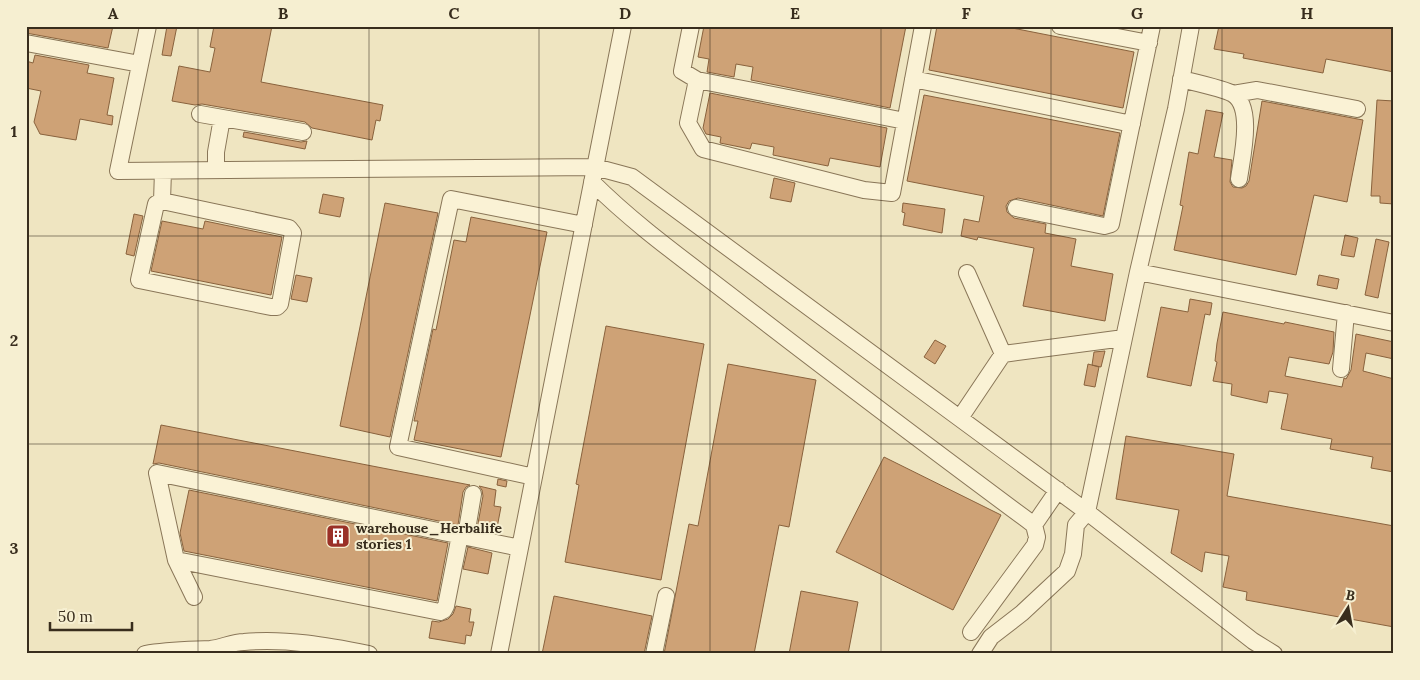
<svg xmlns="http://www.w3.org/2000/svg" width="1420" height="680" viewBox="0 0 1420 680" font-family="Lora,serif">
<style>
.building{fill:#cea276;stroke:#89623d}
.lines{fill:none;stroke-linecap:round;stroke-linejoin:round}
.minor-casing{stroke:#897658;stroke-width:18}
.minor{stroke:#faf2d5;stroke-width:16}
.grid{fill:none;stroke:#382d1d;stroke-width:1;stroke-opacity:0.55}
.labels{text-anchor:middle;stroke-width:4;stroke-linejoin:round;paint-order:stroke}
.poi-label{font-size:14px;font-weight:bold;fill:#382d1d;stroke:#f6efd1;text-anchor:start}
.neatline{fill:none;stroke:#382d1d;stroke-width:2}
.grid-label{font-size:16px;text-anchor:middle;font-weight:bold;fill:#382d1d}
</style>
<rect width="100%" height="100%" fill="#efe5c1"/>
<!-- building -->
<path class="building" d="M26,26H113L108,48L26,33Z
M167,26H177L171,56L162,55Z
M214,26H272L261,82L383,105L380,121L376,120L372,140L312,128L305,122L202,104L195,105L172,101L179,66L210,72L215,48L210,47Z
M704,26H906L890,108L751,80L753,67L736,64L734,77L707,72L709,59L698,57Z
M937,26H1002L1134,52L1123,108L929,70Z
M1219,26H1380L1394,29V72L1326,59L1323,73L1243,58L1244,54L1214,49Z
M35,55L89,65L87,73L114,78L107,115L113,116L112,125L80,119L76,140L40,134L34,122L41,91L26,88V61L33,63Z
M710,93L887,128L880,167L830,158L828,166L773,155L774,147L752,143L750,149L720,143L721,137L706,134L703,128Z
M924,95L1120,133L1103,216L1018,198L1009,201L1006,206L1007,212L1014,218L1046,224L1045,233L1076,239L1071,266L1113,274L1105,321L1023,306L1034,248L978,237L977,240L961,236L964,219L979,222L984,196L907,181Z
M1377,100L1394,101V204L1380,203V196H1371Z
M1262,101L1363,120L1347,202L1314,195L1296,275L1174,250L1183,206L1180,205L1189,152L1198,154L1206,110L1223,113L1214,157L1232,160L1230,182L1233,187L1242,188L1246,186L1249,181Z
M244,132L301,142L307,141L305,149L243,137Z
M774,178L795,183L791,202L770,198Z
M323,194L344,198L340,217L319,213Z
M385,203L438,213L390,437L340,426Z
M903,203L945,209L942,233L903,225L905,213L902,212Z
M134,214L143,216L134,256L126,254Z
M471,217L547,232L501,457L414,440L418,421H414L433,329L436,330L454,240L466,242Z
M162,221L203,229L205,221L282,237L271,295L151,271Z
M1345,235L1358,238L1354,257L1341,255Z
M1376,239L1389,242L1378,298L1365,295Z
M296,275L312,278L307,302L291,299Z
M1319,275L1339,279L1337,289L1317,285Z
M1190,299L1212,303L1210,315L1205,314L1191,386L1147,377L1161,307L1188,312Z
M1223,312L1284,324L1285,322L1334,332L1333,352L1329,364L1289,357L1285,376L1342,387L1344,378L1346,379L1351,370L1356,334L1394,342V359L1366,353L1363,371L1394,379V472L1371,468L1373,457L1330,449L1332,439L1281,429L1288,394L1269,391L1267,403L1231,395L1232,384L1213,381L1217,362L1215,361L1217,343Z
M606,326L704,344L661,580L565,562L579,485L576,484Z
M935,340L946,346L935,364L924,357Z
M1105,351L1101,367L1092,365L1094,352Z
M728,364L816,380L789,527L779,525L754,654H664L689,524L698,526Z
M1088,364L1099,367L1095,387L1084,385Z
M161,425L470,485L466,487L463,492L458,525L159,463L153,464Z
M1126,436L1234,454L1227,496L1394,526V627L1246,600L1247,592L1223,587L1229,556L1205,552L1202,572L1171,553L1179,510L1116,499Z
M884,457L1001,515L953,610L836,552Z
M498,479L507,481L506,487L497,485Z
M479,486L496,490L494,506L501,507L496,533L477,529L483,496L482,490Z
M189,490L448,543L437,601L184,551L180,533Z
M468,547L492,553L488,574L463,569Z
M801,591L858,602L848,654H789Z
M554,596L652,616L644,654H542Z
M456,606L471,609L469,622H474L471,636L466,635L465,644L429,638L432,621L439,622L448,619L453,614Z"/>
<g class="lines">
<!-- minor casing -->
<g class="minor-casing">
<path id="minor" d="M148,26L118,171L595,167L632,177L1087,512L1253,641L1274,654
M691,26L682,71L697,80L688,123L703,149L864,190L892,193L923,26
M1060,26L1149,43
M26,43L140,64
M913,79L1132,124
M1181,79C1193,82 1225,89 1233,94C1254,107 1242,157 1239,179
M697,80L905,121
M1233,94L1257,90L1357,109
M200,114L303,132
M216,170V152L222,118
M592,182C638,228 693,266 744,306C840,380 937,453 1034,525
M162,201L289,228L293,233L280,304L277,307H271L139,280L156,204Z
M162,201L163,171
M1016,208L1104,226L1111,224L1152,26
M1138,272L1394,323
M1003,354L1124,338
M1341,369L1346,313
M960,418L1003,354L967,273
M534,477L398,447L451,199L584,225
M466,536L473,494
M176,560L440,612L444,610L446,606L460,535
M194,597L176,560L157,473L520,548
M971,632L1035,545L1037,537L1034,525L1058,490
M145,654C167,650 188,650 210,649C222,648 232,642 244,642C286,638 328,646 369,654
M499,654L623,26
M654,654L666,596
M980,654L991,637L1022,613L1067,571L1073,554L1076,525L1087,512L1138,272L1176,109L1191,26"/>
</g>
<!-- minor -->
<use href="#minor" class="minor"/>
</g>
<!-- grid -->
<path class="grid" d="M198,26V654M369,26V654M539,26V654M710,26V654M881,26V654M1051,26V654M1222,26V654M26,236H1394M26,444H1394"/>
<!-- icons -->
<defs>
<g id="building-square" transform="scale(1.25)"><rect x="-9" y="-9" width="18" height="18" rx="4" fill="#9a3027" stroke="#f6efd1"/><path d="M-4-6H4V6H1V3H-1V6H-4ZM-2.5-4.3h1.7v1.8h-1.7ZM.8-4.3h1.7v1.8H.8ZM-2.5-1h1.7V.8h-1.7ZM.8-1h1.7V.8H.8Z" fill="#fff"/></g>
</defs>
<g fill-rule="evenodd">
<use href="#building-square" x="338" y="536"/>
</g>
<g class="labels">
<!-- poi labels -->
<g class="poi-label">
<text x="356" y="533">warehouse_Herbalife<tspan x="356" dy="16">stories 1</tspan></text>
</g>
</g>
<!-- border -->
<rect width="1420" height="680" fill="none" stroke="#f6efd1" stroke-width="55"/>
<!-- north arrow -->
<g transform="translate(1348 608) rotate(11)" stroke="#f6efd1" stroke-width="4" paint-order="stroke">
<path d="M0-4L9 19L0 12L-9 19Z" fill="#382d1d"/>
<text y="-8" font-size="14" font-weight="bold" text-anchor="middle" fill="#382d1d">B</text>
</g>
<!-- scale -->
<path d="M50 622v8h82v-8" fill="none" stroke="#382d1d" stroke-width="2.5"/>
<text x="58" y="622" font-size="15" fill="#382d1d" stroke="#f6efd1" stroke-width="4" paint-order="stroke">50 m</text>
<rect x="28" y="28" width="1364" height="624" class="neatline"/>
<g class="grid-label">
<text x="113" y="19">A</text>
<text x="283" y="19">B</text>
<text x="454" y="19">C</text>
<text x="625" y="19">D</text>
<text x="795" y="19">E</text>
<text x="966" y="19">F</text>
<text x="1137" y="19">G</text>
<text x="1307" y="19">H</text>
<text x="14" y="137">1</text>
<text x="14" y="346">2</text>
<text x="14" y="554">3</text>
</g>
</svg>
